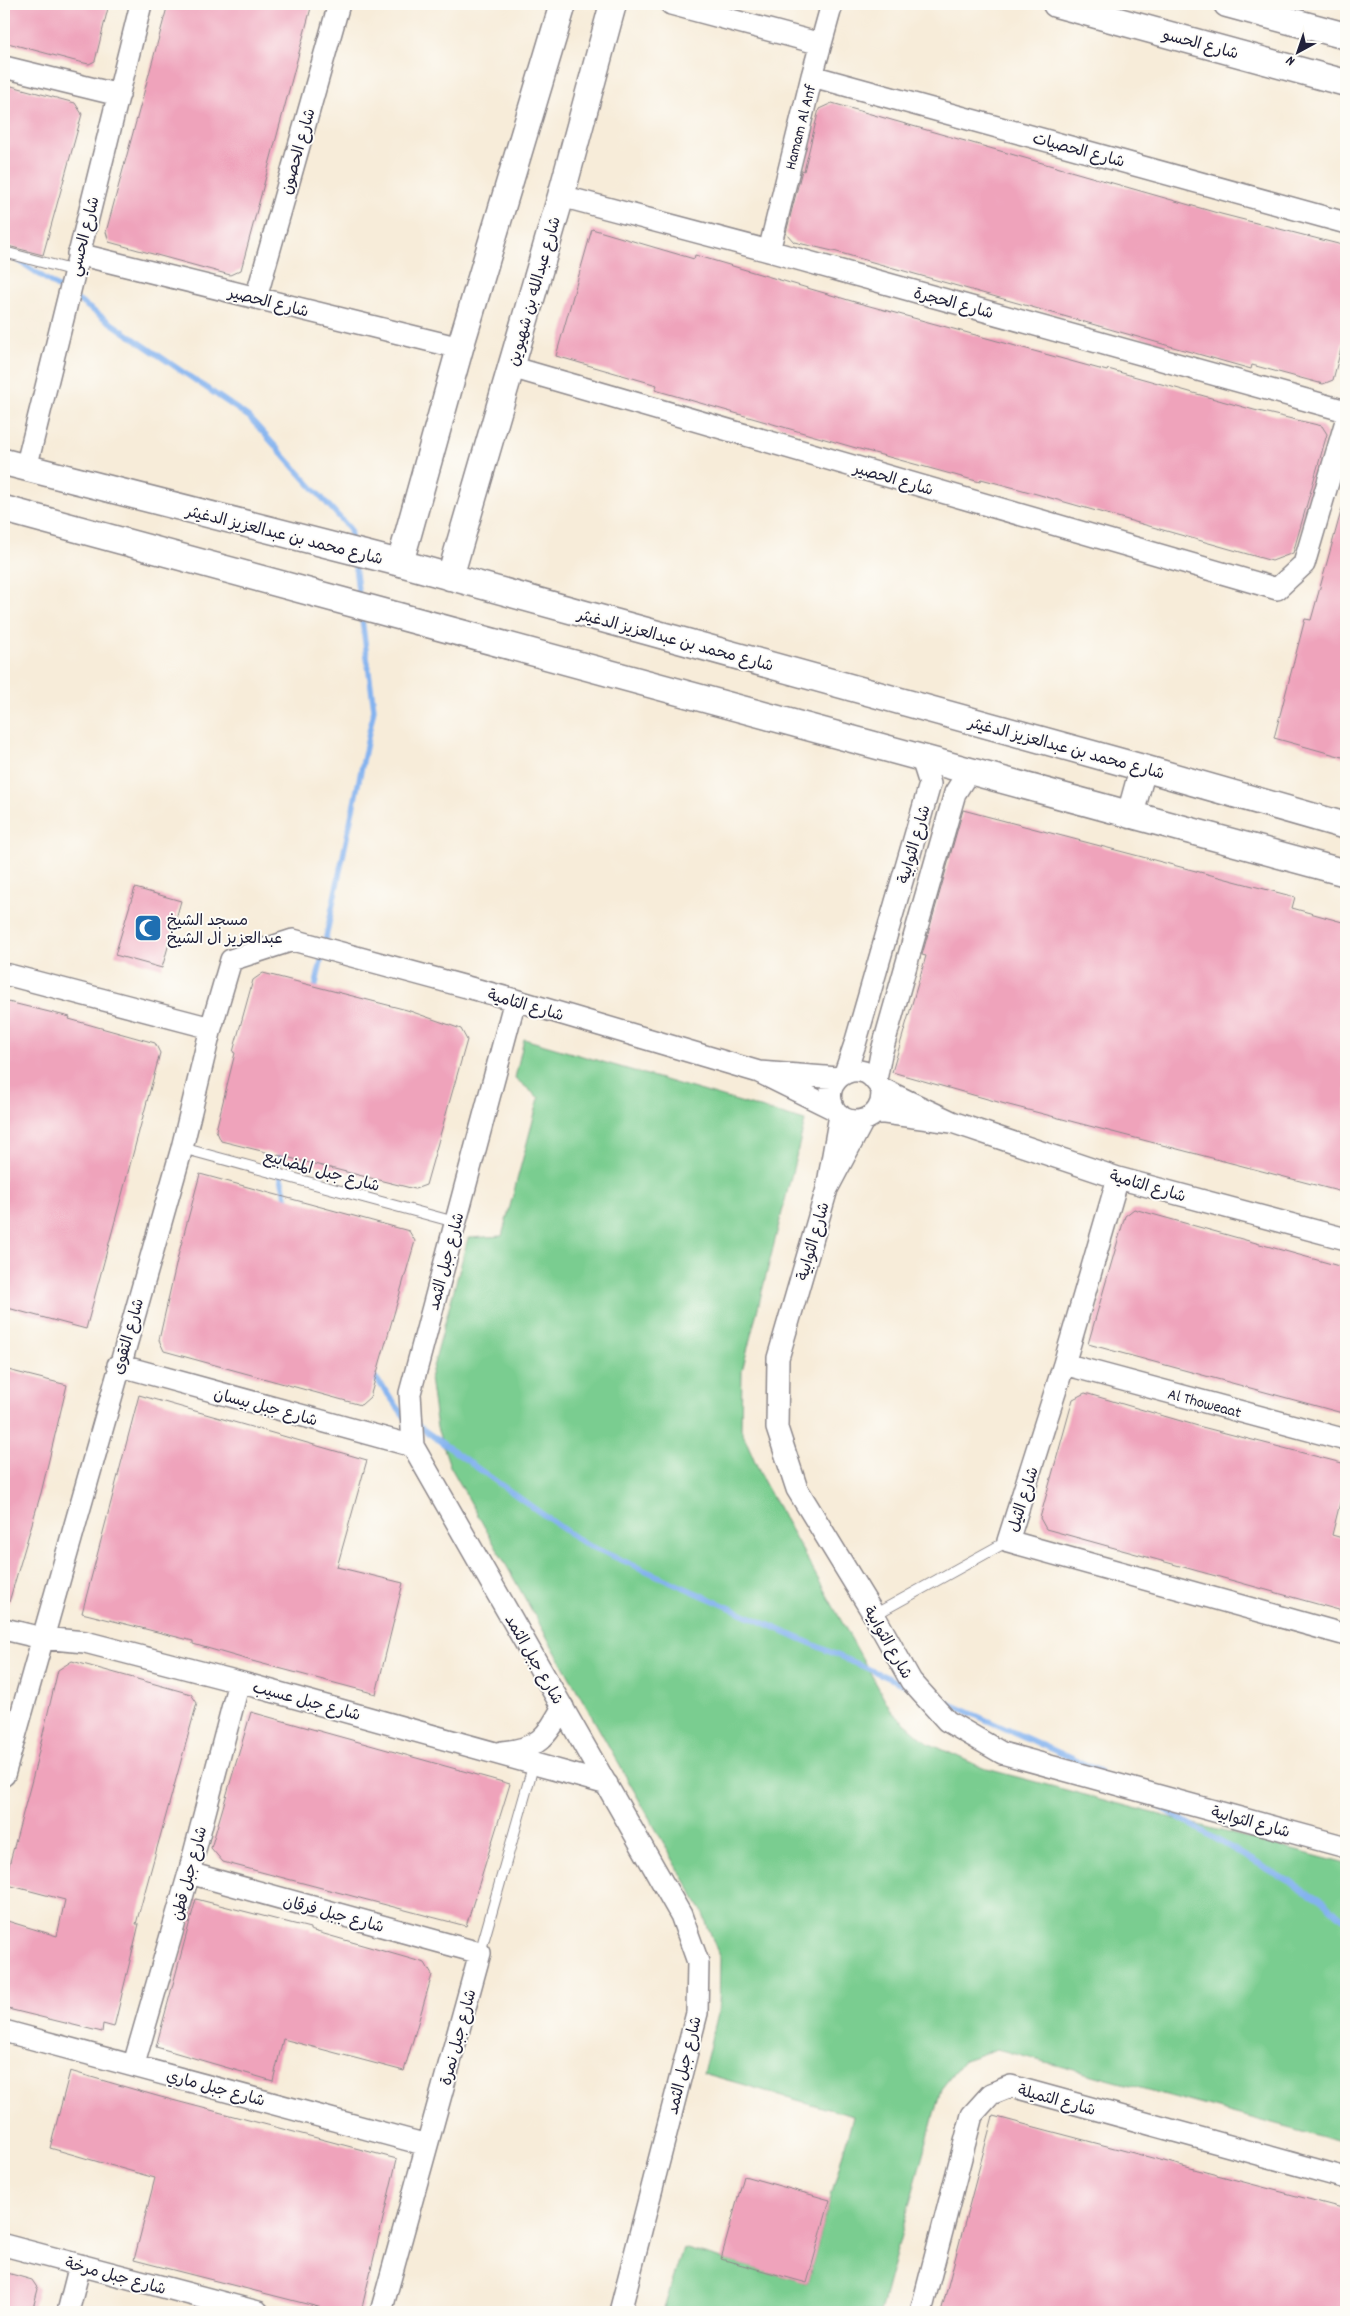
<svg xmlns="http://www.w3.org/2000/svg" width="1350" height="2316" viewBox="0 0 1350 2316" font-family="Dekko,'Playpen Sans Arabic',sans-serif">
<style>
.green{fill:#7acd90;stroke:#4e7866}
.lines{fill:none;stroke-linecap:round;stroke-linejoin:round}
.stream{stroke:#84b3ef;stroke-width:5.5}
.building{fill:#efa3bb}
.service-casing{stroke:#8c878a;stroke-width:12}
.minor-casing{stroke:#8c878a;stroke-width:24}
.tertiary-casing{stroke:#8c878a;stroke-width:29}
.service{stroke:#fff;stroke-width:10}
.minor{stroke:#fff;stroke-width:21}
.tertiary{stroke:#fff;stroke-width:26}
.labels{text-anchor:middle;stroke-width:4;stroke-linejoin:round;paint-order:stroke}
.street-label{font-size:16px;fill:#22223b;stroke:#fdfcf7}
.poi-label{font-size:16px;fill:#22223b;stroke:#fdfcf7;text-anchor:start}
</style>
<rect width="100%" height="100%" fill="#fdfcf7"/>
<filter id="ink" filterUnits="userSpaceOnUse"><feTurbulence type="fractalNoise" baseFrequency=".02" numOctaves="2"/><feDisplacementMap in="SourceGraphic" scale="10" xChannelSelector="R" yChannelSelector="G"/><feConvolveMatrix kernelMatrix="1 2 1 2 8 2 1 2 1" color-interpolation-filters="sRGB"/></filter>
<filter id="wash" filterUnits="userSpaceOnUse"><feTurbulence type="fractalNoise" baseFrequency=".0096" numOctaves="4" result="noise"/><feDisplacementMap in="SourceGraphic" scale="20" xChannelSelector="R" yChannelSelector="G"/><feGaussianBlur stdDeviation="1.12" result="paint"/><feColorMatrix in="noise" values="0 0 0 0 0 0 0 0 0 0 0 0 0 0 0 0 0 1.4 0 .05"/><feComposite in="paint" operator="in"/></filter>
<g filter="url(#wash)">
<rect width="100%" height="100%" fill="#f7ecd9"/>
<!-- green -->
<path class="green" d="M524,1039L805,1121L742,1371L741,1429L763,1480L892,1712L928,1743L983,1768L1346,1864V2144L997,2049L964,2060L941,2089L880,2312H663L683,2248L807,2283L853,2116L703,2073L719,2009L720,1958L701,1909L450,1466L437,1428L430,1378L468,1238L502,1236L539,1098L515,1078Z"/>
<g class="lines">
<!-- stream -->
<path class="stream" d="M15,258L65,292
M73,297L249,417L350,529L352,544
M354,558L359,598
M314,994L374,709L361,612
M281,1150L278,1167L288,1204
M372,1373L405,1417
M417,1425L583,1543L905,1685
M937,1698L1100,1771
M1159,1806L1326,1903L1346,1922"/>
</g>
<g id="blocks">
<!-- building -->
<path class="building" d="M4,4H109L95,61L89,64L75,61L4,42Z
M168,4H312L241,270L230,275L109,242L106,232Z
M4,84L75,103L82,114L43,255L4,245Z
M832,103L1221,214L1346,246V330L1333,380L1323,384L1252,365L1251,369L837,252L794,242L786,233L802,170L804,171L819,109Z
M592,229L694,259L695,255L855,302L1107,371L1108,369L1254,410L1322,426L1327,434L1293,553L1272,561L1019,489L981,479L980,482L856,448L655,390L657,385L556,356Z
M1342,508L1346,509V758L1274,738L1305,619L1311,620Z
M963,810L1295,897L1292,908L1346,923V1193L1005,1104L892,1072L926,956L922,955Z
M135,888L181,901L162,968L115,955Z
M263,973L407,1010L461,1029L467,1040L426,1185L415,1189L221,1141L216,1130L235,1053L233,1052L253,980Z
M4,1001L70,1017L69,1019L155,1043L160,1053L86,1329L4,1307Z
M200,1174L409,1231L415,1241L370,1397L361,1405L164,1351L159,1340L178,1256Z
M1134,1209L1346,1268V1414L1088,1344L1125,1216Z
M4,1369L67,1385L41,1493L9,1602H4Z
M1085,1393L1198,1426L1346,1464V1479L1332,1535L1346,1539V1612L1046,1529L1040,1518L1073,1399Z
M139,1395L367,1460L337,1567L403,1583L376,1694L252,1661L193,1644V1641L82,1613Z
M72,1661L191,1694L197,1703L136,1924H139L114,2027L103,2024L102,2032L4,2008V1920L57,1936L65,1900L4,1884L33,1776L58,1670Z
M251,1712L510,1784L466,1926L223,1862L211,1848Z
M196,1899L310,1928V1930L425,1963L432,1975L404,2071L283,2039L273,2081L156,2047Z
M70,2071L157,2096L397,2159L361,2312H338L134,2260L155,2178L50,2148Z
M993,2116L1346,2209V2312H941Z
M744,2176L830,2200L807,2283L721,2259Z
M4,2272L32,2280L38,2289L32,2312H4Z"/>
</g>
</g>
<g filter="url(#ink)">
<use href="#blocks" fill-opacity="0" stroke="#8c878a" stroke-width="1"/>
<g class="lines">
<!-- service casing -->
<g class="service-casing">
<path id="service" d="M4,252L75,271
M182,1148L455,1222
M874,1615L1008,1541
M480,1953L534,1763"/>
</g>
<!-- minor casing -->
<g class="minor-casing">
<path id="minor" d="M671,4L821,44
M4,67L119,95
M812,76L1346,223
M561,196L769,251L1346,411
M769,251L812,76L832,4
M78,254L460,348
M256,298L339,4
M511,367L1277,589L1304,564L1346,421
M26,468L141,4
M4,976L9,975L211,1028
M515,1000L410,1393L413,1446L681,1915L698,1962L697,2013L620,2312
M845,1073L855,1044L930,784L922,759
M876,1080L881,1054L955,793L969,771
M834,1109L759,1072L838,1078
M877,1112L952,1122C929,1111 906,1101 883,1089C876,1084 874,1075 864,1072C846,1066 827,1082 831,1101C839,1134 889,1124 881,1087
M840,1115L827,1189L863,1121
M952,1122L1118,1178L1346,1239
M1118,1178L1064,1364L1008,1541L1346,1635
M827,1189L778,1358L777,1428L797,1489L874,1615L911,1681L947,1721L1002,1753L1346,1847
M1064,1364L1346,1440
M118,1365L413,1446
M4,1629L42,1638L85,1642L239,1682L607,1784
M502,1752C539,1749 546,1737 563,1707
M4,1775L182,1148L211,1028L231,960L293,940L515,1000L759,1072
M189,1873L480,1953L381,2312
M4,2031L427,2145
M134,2064L189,1873L239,1682
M4,2245L258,2312
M68,2312L80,2265
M921,2312L972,2115L991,2094L1011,2086L1346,2178"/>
</g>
<!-- tertiary casing -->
<g class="tertiary-casing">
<path id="tertiary" d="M1056,4L1346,83
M1227,4L1346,36
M4,462L400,563L1143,768L1346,826
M4,509L1346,873
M400,563L460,348L563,4
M450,577L561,196L613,4
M1130,815L1143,768"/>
</g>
<!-- service -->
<use href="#service" class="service"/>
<!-- minor -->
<use href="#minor" class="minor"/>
<!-- tertiary -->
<use href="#tertiary" class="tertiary"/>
</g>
</g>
<!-- icons -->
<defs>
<g id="mosque-square" transform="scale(1.4375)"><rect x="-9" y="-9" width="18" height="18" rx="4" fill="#1f6fb2" stroke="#fdfcf7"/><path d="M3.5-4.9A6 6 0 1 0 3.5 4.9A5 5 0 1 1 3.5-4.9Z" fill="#fff"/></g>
</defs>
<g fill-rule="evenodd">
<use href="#mosque-square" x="148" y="928"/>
</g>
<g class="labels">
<!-- street labels -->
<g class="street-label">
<text transform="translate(1201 43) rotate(15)" y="6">شارع الحسو</text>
<text transform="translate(799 127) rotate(-76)" y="6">Hamam Al Anf</text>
<text transform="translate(1079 149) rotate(15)" y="6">شارع الحصيات</text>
<text transform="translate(297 151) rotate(-74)" y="6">شارع الحصون</text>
<text transform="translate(83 236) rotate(-76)" y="6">شارع الحسي</text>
<text transform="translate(533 291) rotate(-74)" y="6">شارع عبدالله بن شهيوين</text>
<text transform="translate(269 301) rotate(14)" y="6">شارع الحصير</text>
<text transform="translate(954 302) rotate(15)" y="6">شارع الحجرة</text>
<text transform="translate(894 478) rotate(16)" y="6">شارع الحصير</text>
<text transform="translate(285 534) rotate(14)" y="6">شارع محمد بن عبدالعزيز الدغيثر</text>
<text transform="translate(676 639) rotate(15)" y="6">شارع محمد بن عبدالعزيز الدغيثر</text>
<text transform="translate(1067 747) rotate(15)" y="6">شارع محمد بن عبدالعزيز الدغيثر</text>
<text transform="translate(913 844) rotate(-74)" y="6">شارع الثوابية</text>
<text transform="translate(526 1004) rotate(16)" y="6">شارع الثامية</text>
<text transform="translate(322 1170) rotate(15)" y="6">شارع جبل المضابيع</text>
<text transform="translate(1148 1185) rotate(16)" y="6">شارع الثامية</text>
<text transform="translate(812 1241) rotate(-74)" y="6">شارع الثوابية</text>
<text transform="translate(445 1261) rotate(-75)" y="6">شارع جبل الثمد</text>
<text transform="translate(127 1336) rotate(-74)" y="6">شارع التقوى</text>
<text transform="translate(1205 1402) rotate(15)" y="6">Al Thoweaat</text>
<text transform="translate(266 1406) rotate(15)" y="6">شارع جبل بيسان</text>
<text transform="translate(1022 1499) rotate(-72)" y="6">شارع الثيل</text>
<text transform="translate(889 1642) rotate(60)" y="6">شارع الثوابية</text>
<text transform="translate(535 1659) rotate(60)" y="6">شارع جبل الثمد</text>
<text transform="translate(307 1700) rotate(15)" y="6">شارع جبل عسيب</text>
<text transform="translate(1251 1821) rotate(15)" y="6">شارع الثوابية</text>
<text transform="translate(188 1873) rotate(-75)" y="6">شارع جبل قطن</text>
<text transform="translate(334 1913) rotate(15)" y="6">شارع جبل فرقان</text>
<text transform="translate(457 2037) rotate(-75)" y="6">شارع جبل نمرة</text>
<text transform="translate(683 2065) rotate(-76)" y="6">شارع جبل الثمد</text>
<text transform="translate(216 2087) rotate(15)" y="6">شارع جبل ماري</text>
<text transform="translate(1057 2099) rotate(15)" y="6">شارع الثميلة</text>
<text transform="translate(116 2275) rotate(15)" y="6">شارع جبل مرخة</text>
</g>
<!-- poi labels -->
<g class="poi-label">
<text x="167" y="925">مسجد الشيخ<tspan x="167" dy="18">عبدالعزيز ال الشيخ</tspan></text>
</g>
</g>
<!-- margin -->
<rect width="1350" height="2316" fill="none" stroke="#fdfcf7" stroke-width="20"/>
<!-- north arrow -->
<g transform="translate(1298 52) rotate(220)" stroke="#fdfcf7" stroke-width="4" paint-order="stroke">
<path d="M0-4L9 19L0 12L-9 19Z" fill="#22223b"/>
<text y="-8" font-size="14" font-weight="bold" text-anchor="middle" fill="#22223b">N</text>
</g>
</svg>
